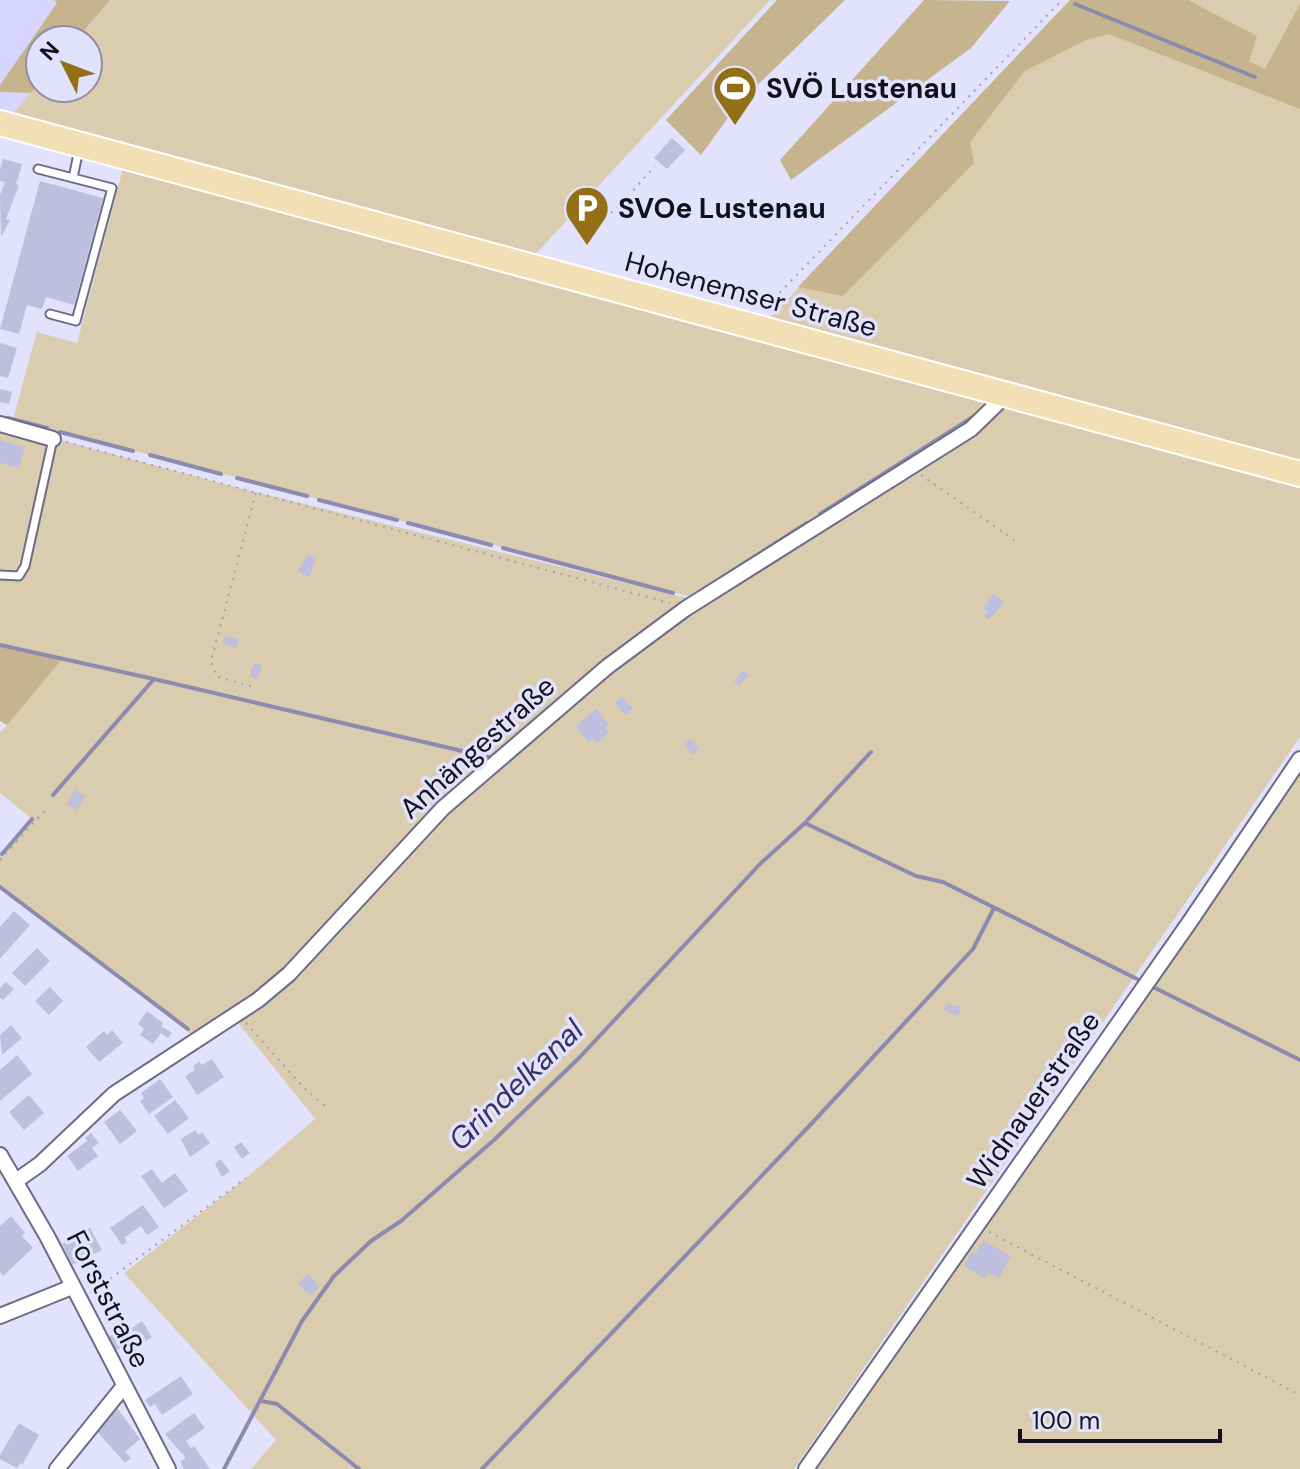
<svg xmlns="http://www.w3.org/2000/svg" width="1300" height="1469" viewBox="0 0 1300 1469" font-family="'DM Sans',sans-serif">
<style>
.built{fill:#d8d6ff}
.green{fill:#daccae}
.forest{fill:#c6b48e}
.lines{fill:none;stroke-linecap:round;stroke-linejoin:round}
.stream{stroke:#8c8aaf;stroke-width:4}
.building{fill:#bebede}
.lane-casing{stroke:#6c6b88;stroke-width:11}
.street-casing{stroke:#6c6b88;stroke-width:18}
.primary-casing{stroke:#fff;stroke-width:28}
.path{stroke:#a0a0b6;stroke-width:2;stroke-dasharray:2 6;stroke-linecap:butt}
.lane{stroke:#fff;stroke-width:7}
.street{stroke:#fff;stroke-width:14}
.primary{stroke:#f2dfb6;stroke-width:24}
.labels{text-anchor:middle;stroke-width:7;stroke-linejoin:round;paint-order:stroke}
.poi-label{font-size:28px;font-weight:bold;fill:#12111d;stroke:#e2e2fd;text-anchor:start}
.street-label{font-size:28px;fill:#12111d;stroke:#e2e2fd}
.water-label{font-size:30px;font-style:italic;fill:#383264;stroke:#e2e2fd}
</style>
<rect width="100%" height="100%" fill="#e2e2fd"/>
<!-- built -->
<path class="built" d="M0,0H77L40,40L25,93H31L9,118L0,123Z"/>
<!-- green -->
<path class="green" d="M110,0H770L532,258L9,118L40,82V88H88V40H76Z
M1070,0H1300V468L767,321Z
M126,157L1300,486V737L794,1469H251L276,1440L124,1273L246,1178L315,1119L231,1014L193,1036L0,887V856L32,819L0,793V733L61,659L0,645V424L235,487L703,602L875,492L871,483L693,596H688L13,419L37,332L77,343Z
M1300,771V1469H816Z"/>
<!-- forest -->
<path class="forest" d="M54,0H110L76,40H40V82L31,93L0,92V85L57,3Z
M777,0H845L738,104L701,155L666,120Z
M924,0L1010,1L971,48L791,180L780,160Z
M1070,0H1188L1257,36L1249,61L1265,69L1300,4V109L1109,34L1086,40L1025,71L970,142L974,163L843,296L798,287Z
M0,645L62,659L7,725L0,721Z"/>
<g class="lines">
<!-- stream -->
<path class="stream" d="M1075,4L1255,77
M8,418L47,428
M60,432L133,451
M150,455L221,474
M237,478L307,496
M319,500L397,520
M820,514L976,415
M408,523L491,545
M503,548L673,593
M704,589L807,523
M0,645L154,679L53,795
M154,679L488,757
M805,823L916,876L943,882L1139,980
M2,854L32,819
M0,887L188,1029
M1151,986L1300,1060
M261,1401L277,1404L359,1469
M224,1469L302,1321L334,1276L371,1241L401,1221L494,1140L579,1058L761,863L805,823L871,752
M482,1469L813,1122L973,949L994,908"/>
</g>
<!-- building -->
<path class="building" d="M672,138L685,150L667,169L654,158Z
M3,159L22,164L16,184L19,185L6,219L10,220L1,237L0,195L5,182L0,181V170Z
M40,181L103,198L74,305L46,297L42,309L27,305L19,334L0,329Z
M0,343L17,348L8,378L0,376Z
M0,389L12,392L9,404L0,402Z
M0,440L24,447L19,468L0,463Z
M308,555L316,559L309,577L297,571Z
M994,594L1004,602L989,620L984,616L988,612L983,608Z
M225,636L239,639L237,648L223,644Z
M254,663L262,665L257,679L250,676Z
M744,670L749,675L739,686L734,681Z
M622,696L633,709L625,715L615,703Z
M596,709L609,725L605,729L609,733L597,743L593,739L589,742L576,726Z
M690,739L699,749L693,755L684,745Z
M75,790L85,796L77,810L67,804Z
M14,911L30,925L0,959V927Z
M37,948L50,961L25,986L12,973Z
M6,982L14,989L3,1000L0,998V988Z
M50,987L63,1001L49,1015L35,1001Z
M947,1004L961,1007L958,1016L944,1010Z
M147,1011L163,1023L161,1026L172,1033L168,1038L161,1033L153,1044L140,1035L144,1029L138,1024Z
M11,1025L22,1038L2,1055L0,1035Z
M112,1030L123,1043L99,1062L86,1047L104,1031L107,1035Z
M17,1055L32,1074L0,1101V1070Z
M212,1059L224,1077L197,1095L185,1076L195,1070L193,1066L199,1062L202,1065Z
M160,1079L173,1097L149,1114L140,1101L144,1098L141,1093Z
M29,1095L44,1113L24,1130L9,1112Z
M175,1100L189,1118L168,1134L154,1116Z
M120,1110L137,1131L120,1144L104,1122Z
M195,1130L199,1135L202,1132L210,1143L190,1157L181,1139Z
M91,1133L99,1143L92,1148L98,1156L78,1171L67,1156L87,1141L85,1138Z
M241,1142L250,1153L242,1159L234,1147Z
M220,1159L230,1171L222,1177L215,1164Z
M152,1169L162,1183L175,1173L188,1191L164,1208L141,1176Z
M143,1205L159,1227L147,1235L141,1226L124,1238L127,1242L122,1245L110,1228Z
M11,1216L25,1233L22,1236L33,1248L3,1276L0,1272V1226Z
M90,1228L102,1250L73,1265L62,1244Z
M983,1240L1011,1256L999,1278L988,1272L985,1278L964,1266L971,1252L975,1254Z
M308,1274L320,1287L310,1296L298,1283Z
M142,1321L152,1337L132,1350L128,1343L116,1351L109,1337L122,1328L123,1331L130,1326L132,1328Z
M181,1376L193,1394L162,1415L155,1404L150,1407L145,1400Z
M117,1408L140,1439L125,1452L131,1458L125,1463L94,1428Z
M194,1413L205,1428L186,1441L191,1448L194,1446L210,1469H184L180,1462L186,1458L165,1434Z
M19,1423L39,1435L22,1465L20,1463L17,1468L0,1459V1455Z"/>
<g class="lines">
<!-- lane casing -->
<g class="lane-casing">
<path id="lane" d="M38,169L112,188L76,321L50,314
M73,178L79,149
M0,575L19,576L25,566L53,439"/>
</g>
<!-- street casing -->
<g class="street-casing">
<path id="street" d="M0,424L53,439
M0,1155L47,1236L168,1469
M16,1181L40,1164L114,1094L258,1000L289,974L443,808L607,667L685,609L971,429L1006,395
M0,1316L72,1287
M57,1469L124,1386
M806,1469L1189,923L1300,759"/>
</g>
<!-- primary casing -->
<g class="primary-casing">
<path id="primary" d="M0,123L1300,474"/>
</g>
<!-- path -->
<path class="path" d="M593,229L621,204L655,166
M763,310L1062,0
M66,442L670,603
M921,475L1017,542
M251,686L217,677L211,661L256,492
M0,860L48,807
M246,1023L303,1087L325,1106
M989,1232L1300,1395
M91,1293L246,1178"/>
<!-- lane -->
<use href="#lane" class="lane"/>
<!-- street -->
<use href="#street" class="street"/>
<!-- primary -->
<use href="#primary" class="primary"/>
</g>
<!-- icons -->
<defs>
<g id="stadium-pin" transform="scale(2.3)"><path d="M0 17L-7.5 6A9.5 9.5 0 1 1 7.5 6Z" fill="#937018" stroke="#e2e2fd"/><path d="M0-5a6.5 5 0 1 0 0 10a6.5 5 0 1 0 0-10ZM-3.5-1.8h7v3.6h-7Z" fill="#fff"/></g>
<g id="parking-pin" transform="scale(2.3)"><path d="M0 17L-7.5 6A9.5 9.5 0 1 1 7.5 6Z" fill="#937018" stroke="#e2e2fd"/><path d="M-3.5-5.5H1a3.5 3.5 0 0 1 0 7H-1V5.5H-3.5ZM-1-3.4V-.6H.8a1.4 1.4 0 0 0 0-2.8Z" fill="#fff"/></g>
</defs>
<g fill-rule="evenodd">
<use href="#stadium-pin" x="735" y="88"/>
<use href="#parking-pin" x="587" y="208"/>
</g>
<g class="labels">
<!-- poi labels -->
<g class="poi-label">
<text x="766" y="98">SVÖ Lustenau</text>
<text x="618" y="218">SVOe Lustenau</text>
</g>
<!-- street labels -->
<g class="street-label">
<text transform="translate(751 294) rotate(15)" y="10">Hohenemser Straße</text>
<text transform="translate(477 747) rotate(-42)" y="10">Anhängestraße</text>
<text transform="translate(1033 1100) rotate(-55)" y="10">Widnauerstraße</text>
<text transform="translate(109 1299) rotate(63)" y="10">Forststraße</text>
</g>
<!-- water labels -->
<g class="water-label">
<text transform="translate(516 1085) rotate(-44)" y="10">Grindelkanal</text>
</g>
</g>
<!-- north arrow -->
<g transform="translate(64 64) rotate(312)"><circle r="38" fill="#e2e2fd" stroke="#8f8ea3" stroke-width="2"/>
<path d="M0-6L14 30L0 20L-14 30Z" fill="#937018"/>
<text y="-12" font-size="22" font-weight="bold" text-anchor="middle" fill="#12111d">N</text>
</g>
<!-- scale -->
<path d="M1020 1429v12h200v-12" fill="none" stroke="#12111d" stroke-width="4"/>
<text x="1032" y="1429" font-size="24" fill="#12111d" stroke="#e2e2fd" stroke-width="6" paint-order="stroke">100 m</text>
</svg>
